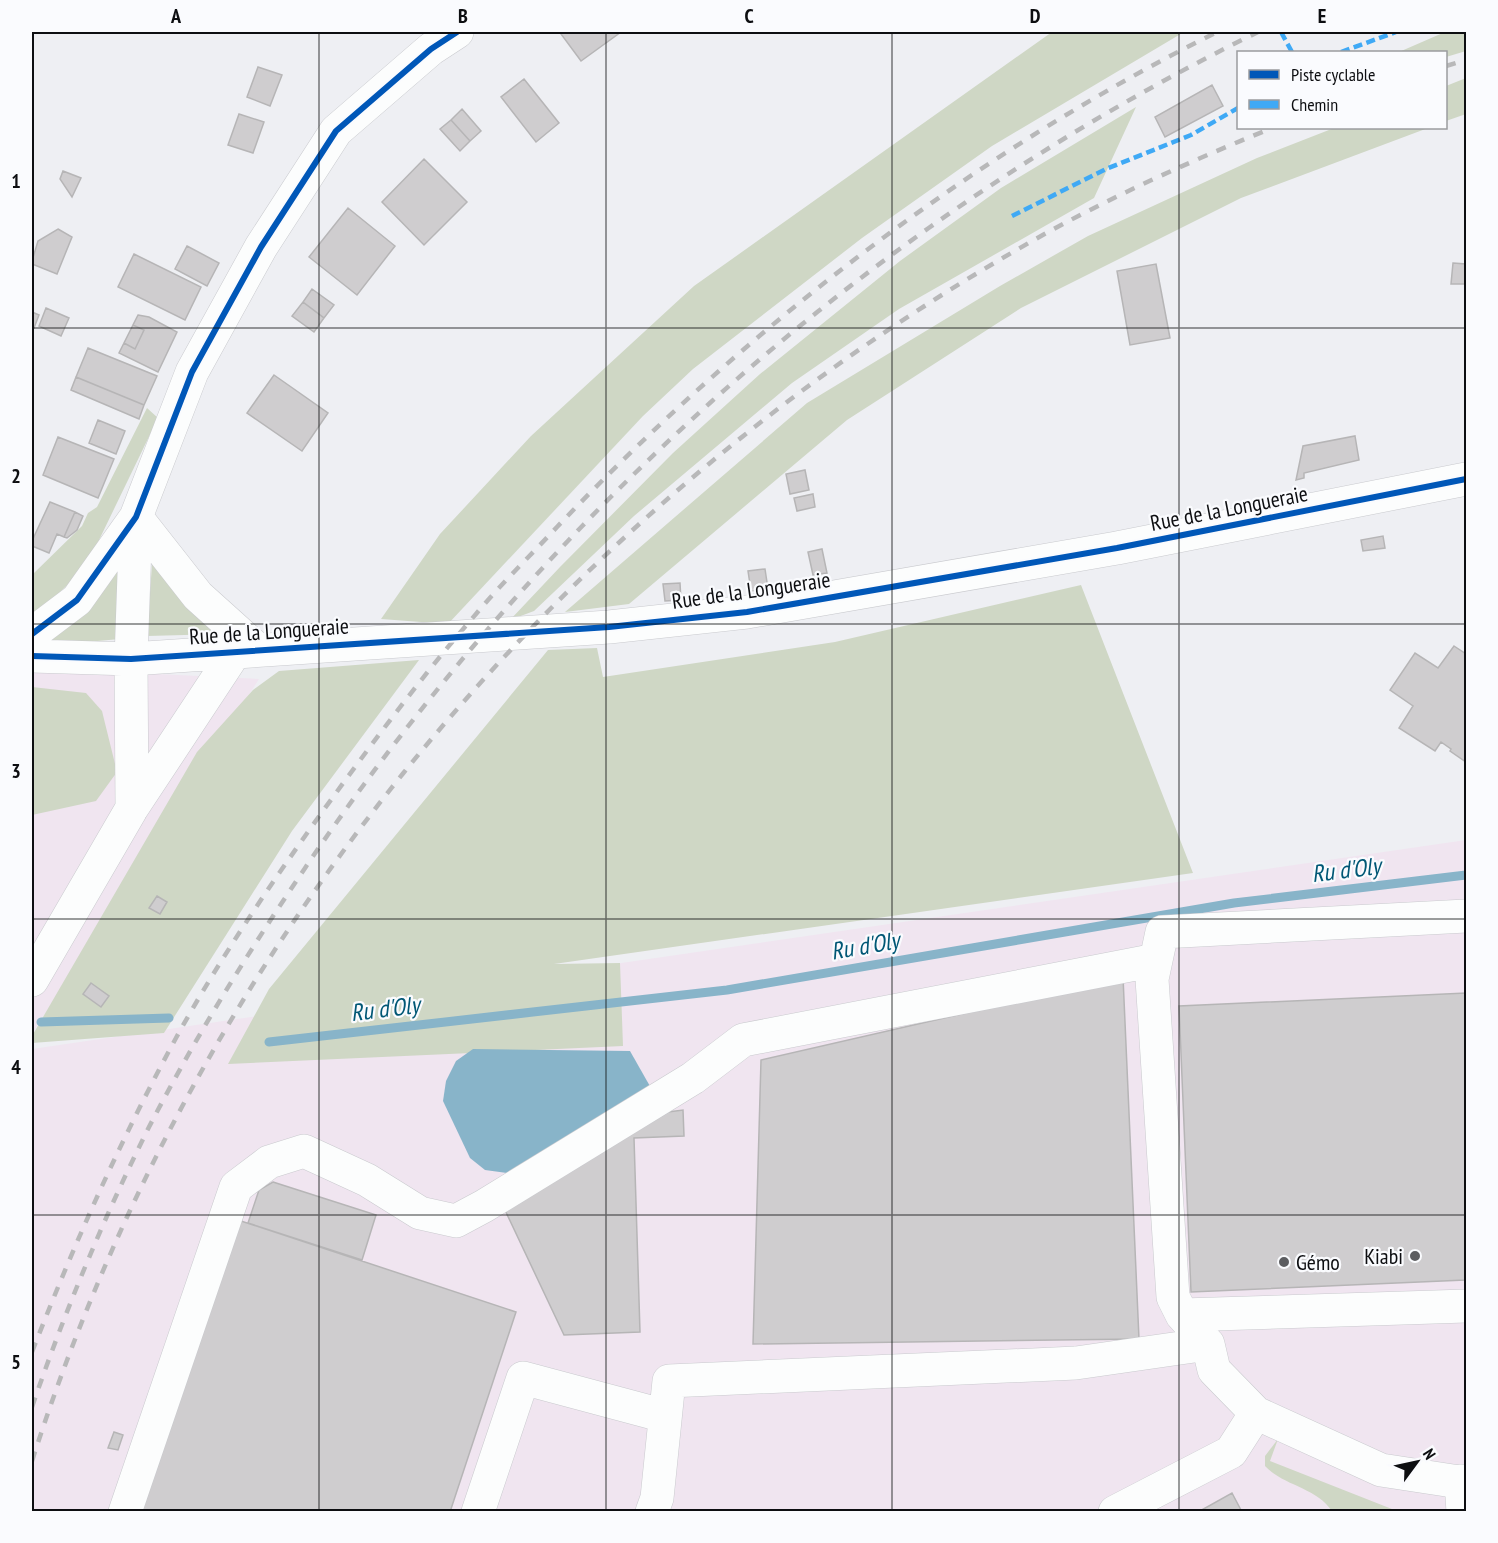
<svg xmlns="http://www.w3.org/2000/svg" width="1498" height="1543" viewBox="0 0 1498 1543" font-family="'PT Sans Narrow',sans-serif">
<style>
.commercial{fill:#f0e5f0}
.green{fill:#cfd7c5}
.water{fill:#88b4c9}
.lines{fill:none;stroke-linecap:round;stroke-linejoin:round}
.stream{stroke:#88b4c9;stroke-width:9}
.building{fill:#cfcdcf;stroke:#b6b5b6;stroke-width:1.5}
.minor-casing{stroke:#c9cace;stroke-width:34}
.minor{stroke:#fcfdfd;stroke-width:33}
.rail{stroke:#b8b8b9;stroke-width:4.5;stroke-dasharray:10 10;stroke-linecap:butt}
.quiet{stroke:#3fa9f5;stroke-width:4.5;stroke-dasharray:9 4.5;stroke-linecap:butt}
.cycleway-casing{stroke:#fafbfe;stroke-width:10}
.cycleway{stroke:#0057b8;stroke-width:6}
.grid{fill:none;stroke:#0d0e11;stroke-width:1.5;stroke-opacity:0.55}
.poi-dot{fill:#5c5d60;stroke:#fafbfe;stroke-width:2}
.labels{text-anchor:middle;stroke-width:4.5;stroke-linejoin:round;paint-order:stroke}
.street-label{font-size:22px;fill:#0d0e11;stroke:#fafbfe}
.poi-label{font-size:22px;fill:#0d0e11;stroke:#fafbfe;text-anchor:end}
.water-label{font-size:24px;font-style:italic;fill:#005775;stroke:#fafbfe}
.neatline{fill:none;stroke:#0d0e11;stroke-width:2}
.grid-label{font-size:20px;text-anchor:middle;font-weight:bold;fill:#0d0e11}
</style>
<rect width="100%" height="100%" fill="#eeeff3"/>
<!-- commercial -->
<path class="commercial" d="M32,668L259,679L32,1034Z
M1466,840V1511H32V1049Z"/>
<!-- green -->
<path class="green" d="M1052,32H1184L992,146L862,238L693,369L643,416L448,624L381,619L440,534L531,436L694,286Z
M1445,32H1466V51L1446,57V52H1399Z
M1466,78V114L1446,121V86Z
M1136,107L1094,198L899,309L792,383L634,516L534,611L510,620L560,567L673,453L760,374L900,261L1001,188Z
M1334,128H1428L1241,198L1021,308L847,420L629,604L565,612L807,403L1000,286L1088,236L1257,158Z
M147,408L158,418L86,567L56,596L32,615V575L82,526L88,513L97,507Z
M152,564L222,634L147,636Z
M121,566L120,639L64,644L50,640Z
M1081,585L1193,873L554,964L620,963L623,1046L228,1064L269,989L548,650L597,648L603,677L835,642Z
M419,660L292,831L164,1033L32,1043V1036L197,752L253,690L279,671Z
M32,687L86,693L102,711L117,772L96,801L32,815Z
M1278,1439L1270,1461L1397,1511H1332C1316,1487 1284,1486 1265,1466V1456Z"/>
<!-- water -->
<path class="water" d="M473,1049L630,1051L651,1088L507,1173L485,1170L470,1158L443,1101L446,1081L456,1061Z"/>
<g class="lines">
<!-- stream -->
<path class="stream" d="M41,1022L169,1018
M269,1042L727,990L1234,903L1466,875"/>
</g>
<!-- building -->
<path class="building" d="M564,32H621L581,61L561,34Z
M258,67L282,75L270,106L247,97Z
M524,79L559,123L536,142L501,97Z
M1212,85L1223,106L1165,137L1155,117Z
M462,109L481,131L470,141L451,120Z
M239,114L264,122L253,153L228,145Z
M451,120L470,141L460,151L440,129Z
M424,159L467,202L424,245L382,202Z
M63,171L81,178L72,197L60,179Z
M348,208L395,246L357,295L309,257Z
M58,229L72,237L57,274L32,264V261L38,241Z
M187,246L219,263L207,286L175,269Z
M134,254L201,287L185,320L118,287Z
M1453,263L1466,264V284H1451Z
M1156,264L1170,338L1130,345L1117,271Z
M312,289L334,305L324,318L303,302Z
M303,302L324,318L314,332L292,316Z
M46,308L69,318L61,336L39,326Z
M32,312L39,315L34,328L32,327Z
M138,315L149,317L177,332L158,372L119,353L124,343L135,349L144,330L133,325Z
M133,325L144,330L135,349L124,343Z
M88,348L157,376L144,405L76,377Z
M274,375L328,413L302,451L247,413Z
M76,377L144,405L139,419L71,390Z
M98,420L125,431L116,454L89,443Z
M1355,436L1359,460L1304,473V478L1296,480L1303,446Z
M58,437L114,459L98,498L43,475Z
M805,470L809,490L790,494L786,474Z
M813,494L815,507L797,511L794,498Z
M50,502L75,512L64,537L57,534L49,553L32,546V541Z
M75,512L83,516L77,530L67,538L64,537Z
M1383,536L1385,548L1363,551L1361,540Z
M822,549L827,573L813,575L808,552Z
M765,569L768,589L751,591L748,571Z
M680,583L681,600L665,601L663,584Z
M1454,646L1466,654V762L1450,751L1451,749L1441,742L1435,751L1399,728L1413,706L1390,690L1415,653L1438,668Z
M157,896L167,902L160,914L149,908Z
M1123,977L1139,1339L753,1344L761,1060Z
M91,983L109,996L101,1007L83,994Z
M1466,993L1465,1280L1191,1292L1179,1006Z
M683,1110L684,1136L634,1138L640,1332L564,1335L503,1206L668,1112Z
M273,1182L376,1215L362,1260L248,1223L259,1190Z
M238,1220L516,1312L450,1512H141Z
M114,1432L123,1435L118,1450L108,1448Z
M1232,1493L1242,1512H1198Z"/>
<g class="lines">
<!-- minor casing -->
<g class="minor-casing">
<path id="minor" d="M136,517L198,596L258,650
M32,634L77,600L136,517L192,372L261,247L336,131L431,49L457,32
M32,656L131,659L609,627L747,612L1117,548L1466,479
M132,808L131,659L136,517
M1466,916L1162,932L1152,979L1173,1297L1182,1315L1208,1344L1214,1370L1256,1413L1381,1470L1466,1483
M32,980L132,808L235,652
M1182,1315L1466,1306
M1461,1481L1463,1512
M125,1512L236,1187L269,1162L304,1151L367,1180L420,1213L456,1221L484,1206L693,1078L743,1040L1156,960
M478,1512L523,1378L665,1416
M652,1512L657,1498L669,1381L1076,1363L1208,1344
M1115,1512L1231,1452L1256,1413"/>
</g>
<!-- minor -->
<use href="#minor" class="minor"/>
<!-- rail -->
<path class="rail" d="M1446,66L1466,60
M32,1352C74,1244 121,1139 176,1038C220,958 272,882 325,808C373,742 422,676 476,614C501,584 530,556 557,527C744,330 973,153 1217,32
M32,1407C65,1311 104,1217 149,1127C193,1042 242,962 295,883C535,522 868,223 1258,32
M32,1461C199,938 563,504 1041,236C1115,195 1193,160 1272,128"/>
<!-- quiet -->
<path class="quiet" d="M1281,32L1292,52
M1341,52L1396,32
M1012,216L1106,169L1191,135L1238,108"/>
<!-- cycleway casing -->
<g class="cycleway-casing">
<path id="cycleway" d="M32,634L77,600L136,517L192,372L261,247L336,131L431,49L457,32
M32,656L131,659L609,627L747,612L1117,548L1466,479"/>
</g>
<!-- cycleway -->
<use href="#cycleway" class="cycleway"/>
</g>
<!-- grid -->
<path class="grid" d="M319,32V1512M606,32V1512M892,32V1512M1179,32V1512M32,328H1466M32,624H1466M32,919H1466M32,1215H1466"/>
<!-- markers -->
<g class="poi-dot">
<circle cx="1415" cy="1256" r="6"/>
<circle cx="1284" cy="1262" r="6"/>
</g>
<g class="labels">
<!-- street labels -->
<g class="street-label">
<text transform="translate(1229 508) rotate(-11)" y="8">Rue de la Longueraie</text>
<text transform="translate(751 590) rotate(-8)" y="8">Rue de la Longueraie</text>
<text transform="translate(269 631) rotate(-4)" y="8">Rue de la Longueraie</text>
</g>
<!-- poi labels -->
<g class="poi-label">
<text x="1403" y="1264">Kiabi</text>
<text x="1296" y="1270" text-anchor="start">Gémo</text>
</g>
<!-- water labels -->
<g class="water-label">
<text transform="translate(1346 870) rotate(-7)" y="8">Ru d'Oly</text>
<text transform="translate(865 946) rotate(-10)" y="8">Ru d'Oly</text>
<text transform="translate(385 1009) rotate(-7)" y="8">Ru d'Oly</text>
</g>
</g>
<!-- border -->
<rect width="1498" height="1543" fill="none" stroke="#fafbfe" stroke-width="66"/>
<!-- legend -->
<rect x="1237" y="51" width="210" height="78" fill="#fafbfe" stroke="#9b9c9f" stroke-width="1.5"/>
<rect x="1249" y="70" width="30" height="9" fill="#0057b8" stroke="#9b9c9f" stroke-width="1.5"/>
<text x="1291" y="81" font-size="18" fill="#0d0e11">Piste cyclable</text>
<rect x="1249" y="100" width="30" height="9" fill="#3fa9f5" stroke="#9b9c9f" stroke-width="1.5"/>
<text x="1291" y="111" font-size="18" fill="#0d0e11">Chemin</text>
<!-- north arrow -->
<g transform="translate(1417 1462) rotate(57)" stroke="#fafbfe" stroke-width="4.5" paint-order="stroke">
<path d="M0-4.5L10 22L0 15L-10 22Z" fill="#0d0e11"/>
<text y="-9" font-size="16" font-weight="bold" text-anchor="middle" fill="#0d0e11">N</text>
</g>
<rect x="33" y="33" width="1432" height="1477" class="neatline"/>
<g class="grid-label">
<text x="176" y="23">A</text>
<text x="463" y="23">B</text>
<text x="749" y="23">C</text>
<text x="1035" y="23">D</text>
<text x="1322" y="23">E</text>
<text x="16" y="188">1</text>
<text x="16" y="483">2</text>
<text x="16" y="778">3</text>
<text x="16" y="1074">4</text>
<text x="16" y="1369">5</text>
</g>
</svg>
